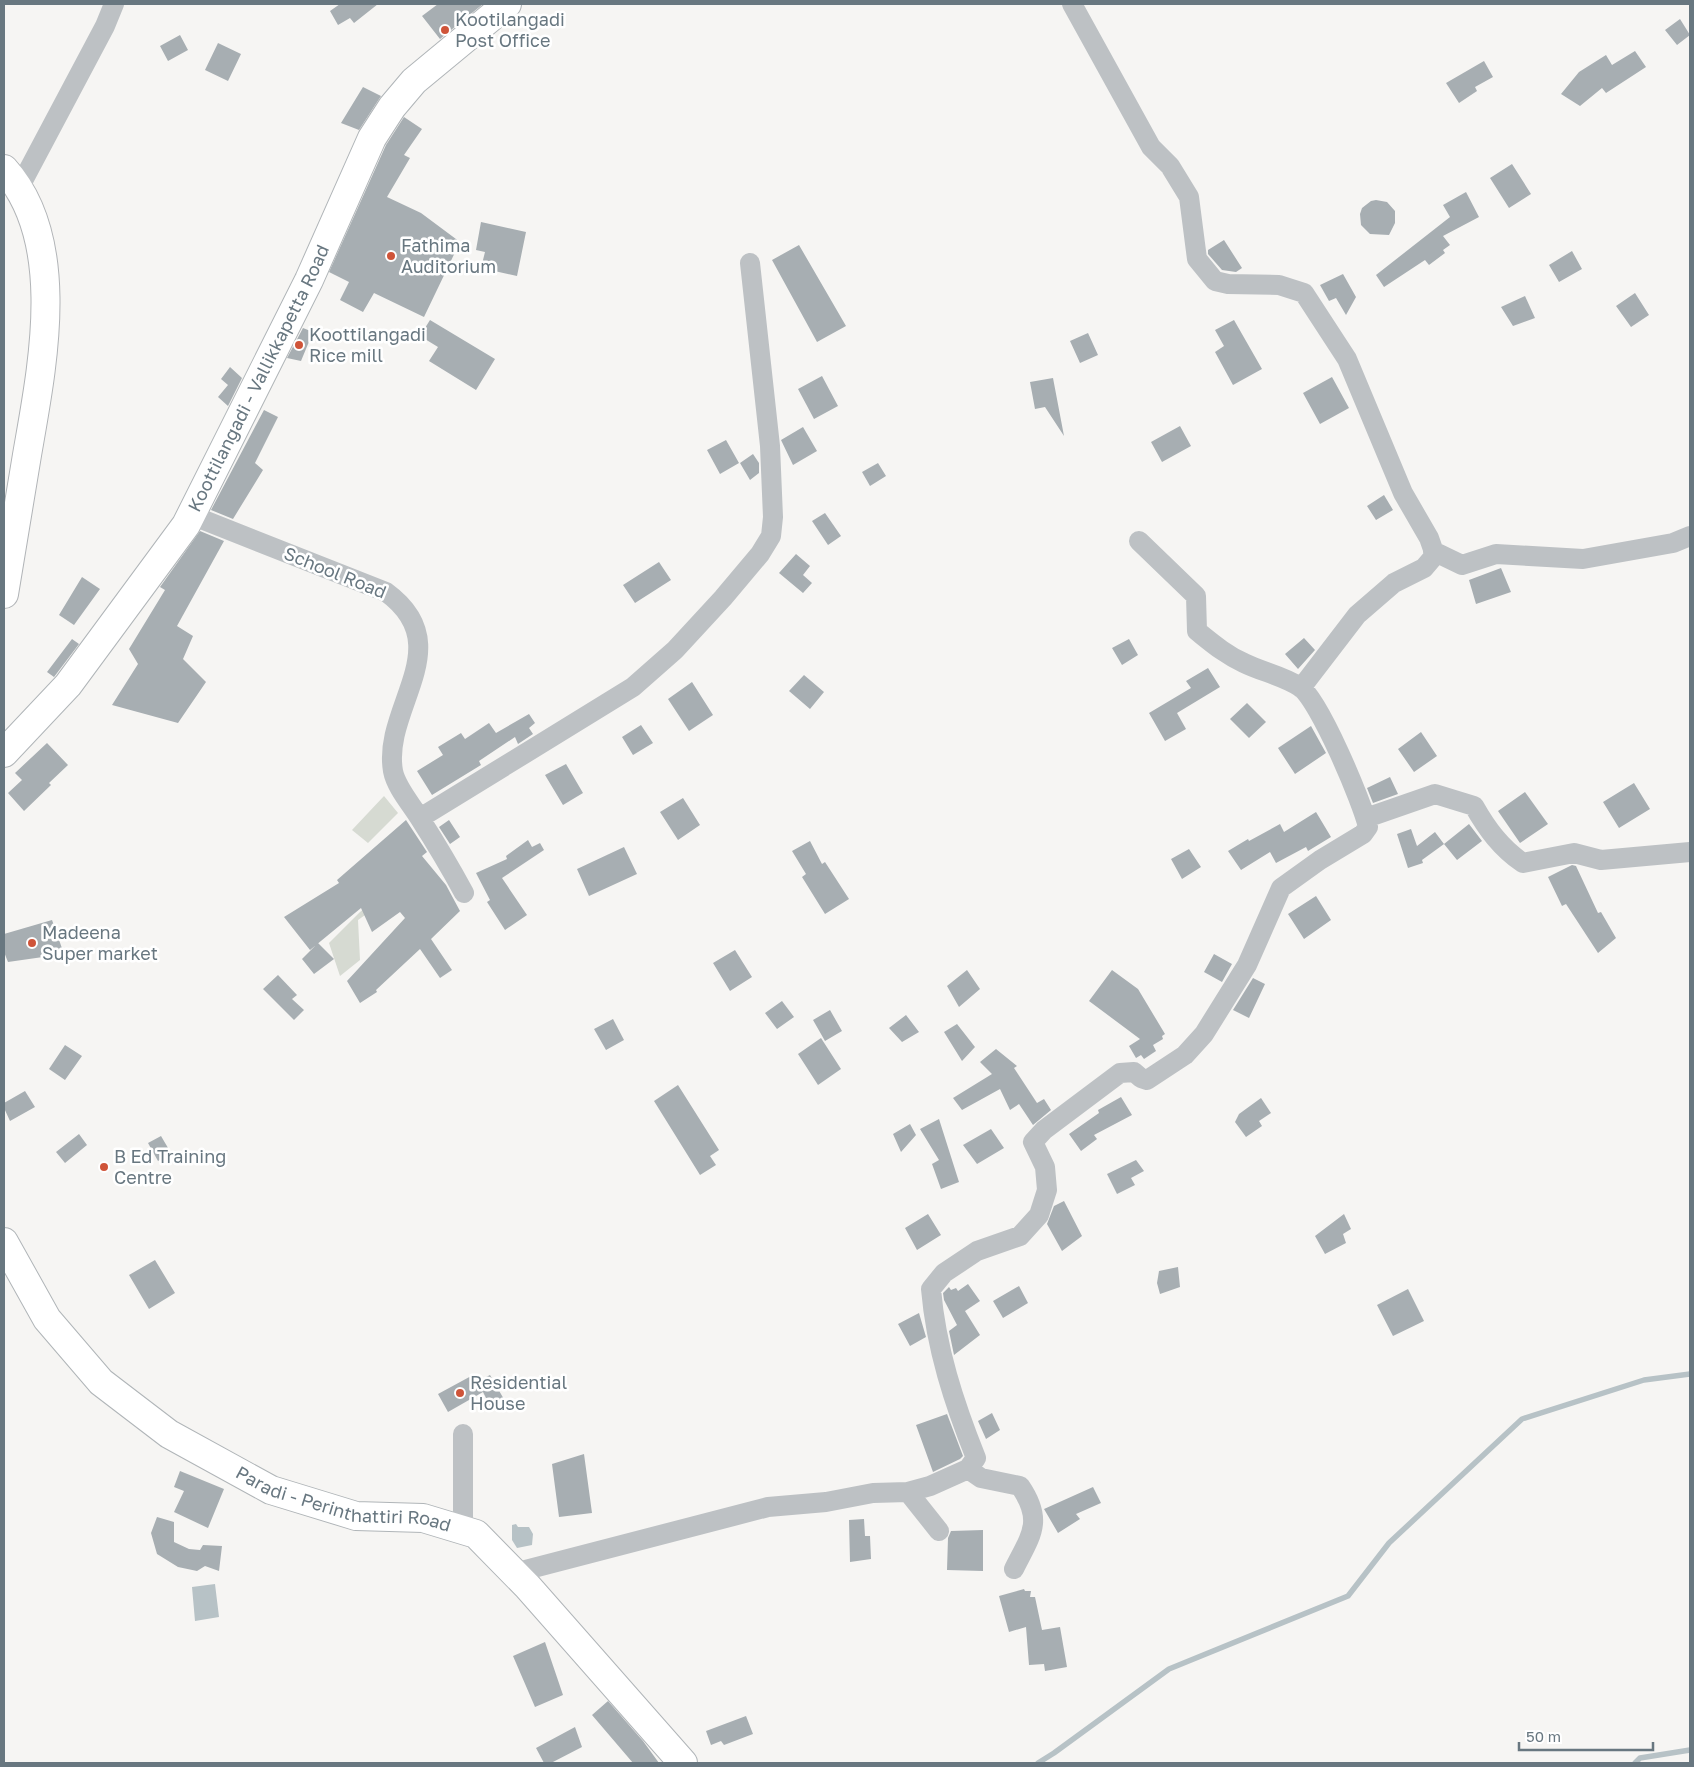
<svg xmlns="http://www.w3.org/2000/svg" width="1694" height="1767" viewBox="0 0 1694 1767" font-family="'Golos Text',sans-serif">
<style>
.green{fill:#d6dad2}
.water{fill:#b7c2c6}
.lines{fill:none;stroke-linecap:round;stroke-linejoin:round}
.stream{stroke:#b7c2c6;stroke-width:5.5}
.building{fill:#a7aeb2}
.secondary-casing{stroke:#b0b5b8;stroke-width:30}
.trunk-casing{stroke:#b1b4b7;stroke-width:30}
.minor{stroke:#bdc1c4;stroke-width:20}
.secondary{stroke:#fff;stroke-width:28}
.trunk{stroke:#fff;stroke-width:28}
.poi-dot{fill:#cf5439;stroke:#fff;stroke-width:2}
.labels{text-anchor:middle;stroke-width:5;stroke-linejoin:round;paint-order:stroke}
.poi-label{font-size:18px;fill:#687780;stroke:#fff;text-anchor:start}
.street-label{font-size:18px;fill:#687780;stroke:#fff}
</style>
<rect width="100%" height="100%" fill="#f6f5f3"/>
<!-- green -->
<path class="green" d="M384,796L398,813L368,843L352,830Z
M417,866L423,874L358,920L360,960L340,976L329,943L360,912Z"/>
<!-- water -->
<path class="water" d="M516,1524L518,1527H529L533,1534L532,1545L517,1548L512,1540V1525Z
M215,1584L219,1617L195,1621L192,1587Z"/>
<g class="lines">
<!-- stream -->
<path class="stream" d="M1038,1763L1054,1753L1169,1669L1348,1596L1389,1543L1522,1419L1644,1380L1690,1374
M1635,1763L1640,1758L1690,1750"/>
</g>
<!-- building -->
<path class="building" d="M340,4H378L354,23L350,18L338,25L330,11Z
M438,4H483L440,39L422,16Z
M1680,19L1690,35L1677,45L1665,30Z
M180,35L188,50L168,61L160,46Z
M218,43L241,54L228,81L205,70Z
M1635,51L1646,67L1606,93L1602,88L1580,106L1561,94L1579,72L1606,55L1612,65Z
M1484,61L1493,77L1475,87L1477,91L1459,103L1446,83Z
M363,87L381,96L359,130L341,123Z
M404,117L422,129L404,155L410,158L387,197L421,213L460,242L424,317L374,293L363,312L340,300L349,282L329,272L386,145Z
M1512,164L1531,194L1509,208L1490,178Z
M1466,192L1479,217L1443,236L1450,245L1443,250L1445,253L1429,265L1425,260L1384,287L1376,275L1450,217L1443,205Z
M1376,200L1387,202L1395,211V223L1389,235L1370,234L1361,225L1360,214L1362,208L1371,201Z
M481,222L526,232L517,276L481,268L485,252L476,250Z
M1224,240L1242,268L1236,272L1222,270L1208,254V250Z
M799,245L846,326L817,342L772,260Z
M1572,251L1582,269L1559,282L1549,265Z
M1343,274L1356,297L1346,315L1336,298L1329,301L1320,285Z
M1635,293L1649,315L1631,327L1616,306Z
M1525,296L1535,318L1513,326L1501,307Z
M430,320L495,359L476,390L429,361L438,347L420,336Z
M1234,320L1262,369L1233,385L1215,352L1224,346L1215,330Z
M303,328L313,332L301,361L287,358Z
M1088,333L1098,355L1080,363L1070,341Z
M230,367L242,378L228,406L218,397L228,385L221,379Z
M822,376L838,406L814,419L798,389Z
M1332,377L1349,408L1320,424L1303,393Z
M1053,378L1064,436L1045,407L1035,409L1030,382Z
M264,410L278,417L255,463L263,470L233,519L211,510Z
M1180,426L1191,446L1162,462L1151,442Z
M803,427L817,451L793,465L781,440Z
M726,440L739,463L720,474L707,450Z
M753,454L759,463V473L750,480L740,463Z
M878,463L886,476L870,486L862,472Z
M1384,495L1393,510L1376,520L1367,506Z
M825,513L841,536L828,545L812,521Z
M200,531L224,541L177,626L193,636L183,659L206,682L178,723L112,705L138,664L129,649L165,590L160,587Z
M796,554L810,566L803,575L812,583L803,593L779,573Z
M659,562L671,580L635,603L623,585Z
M1501,568L1511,592L1476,604L1469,580Z
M82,577L100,589L74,625L59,615Z
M1304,638L1315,650L1298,669L1285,654Z
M72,639L79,644L54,677L47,672Z
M1129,639L1138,655L1122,665L1112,648Z
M1208,668L1220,687L1177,713L1186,729L1165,741L1149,713L1191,688L1186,681Z
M804,675L824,692L810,709L789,691Z
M692,682L713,715L689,731L668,699Z
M1247,703L1266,722L1249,738L1230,719Z
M529,714L535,723L529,728L533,734L518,744L515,737L479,761L481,765L432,795L417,771L443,755L438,747L461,733L465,739L489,723L496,733Z
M641,725L653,743L633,755L622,737Z
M1311,726L1326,753L1295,774L1278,748Z
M1421,732L1437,756L1414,772L1398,749Z
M47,743L68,765L49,783L51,785L24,811L8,793L22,780L15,773Z
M566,764L583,793L563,805L545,775Z
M1390,777L1398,794L1373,803L1367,788Z
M1634,783L1650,809L1619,828L1603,802Z
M1525,792L1548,824L1520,843L1498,811Z
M683,798L700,825L678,840L660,812Z
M1316,812L1331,837L1308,851L1306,847L1276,863L1270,852L1241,870L1228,851L1248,839L1249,841L1280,824L1284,832Z
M406,820L427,852L422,856L446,885L460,911L431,939L452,970L440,978L420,949L376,990L377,992L360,1003L347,981L405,918L400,912L372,932L361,908L310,950L284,917L339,883L337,880Z
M449,820L460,837L450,844L439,827Z
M1469,824L1482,841L1457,860L1444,844Z
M1411,829L1417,846L1435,832L1444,844L1422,860L1423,863L1408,868L1397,834Z
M528,840L532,847L540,843L544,850L502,878L527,915L505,930L487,902L490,900L476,873L507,859L506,856Z
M810,841L822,864L825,862L849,899L825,914L802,877L806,874L792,851Z
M624,847L637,874L589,896L577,869Z
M1189,849L1201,867L1182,879L1171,859Z
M1572,865L1576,866L1598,913L1601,912L1616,938L1598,953L1566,904L1562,906L1548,877Z
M1316,896L1331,920L1304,939L1288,914Z
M52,920L64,954L8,962L4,952V934Z
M318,943L334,959L314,974L302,959Z
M735,950L752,977L730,991L713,963Z
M1214,954L1232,964L1222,982L1204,972Z
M967,970L980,989L959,1007L947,986Z
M1112,970L1138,989L1165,1034L1162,1036L1163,1039L1153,1045L1156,1051L1144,1059L1141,1055L1136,1058L1129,1046L1140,1039L1089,1001Z
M278,975L297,995L292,999L304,1010L294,1020L263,989Z
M1253,978L1265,984L1249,1018L1233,1010Z
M782,1001L794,1017L777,1029L765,1013Z
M830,1010L842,1031L825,1041L813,1020Z
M906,1015L919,1032L902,1042L889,1028Z
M613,1019L624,1040L606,1050L594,1029Z
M957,1024L975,1047L962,1061L944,1032Z
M821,1038L841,1069L818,1085L798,1054Z
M65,1045L82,1056L65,1080L49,1069Z
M996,1049L1017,1066L1014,1068L1037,1103L1044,1099L1051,1110L1033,1125L1019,1104L1010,1110L1000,1089L962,1110L953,1098L992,1074L980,1062Z
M678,1085L719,1150L710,1156L716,1165L700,1175L654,1101Z
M25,1091L35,1107L10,1121L4,1108V1103Z
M1121,1097L1132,1115L1094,1135L1097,1139L1081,1151L1069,1134L1099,1113L1098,1110Z
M1261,1098L1271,1113L1259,1121L1262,1126L1246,1137L1235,1122L1239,1114Z
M939,1119L959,1182L941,1189L932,1164L939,1160L920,1129Z
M910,1124L916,1135L901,1152L893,1134Z
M991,1129L1004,1148L977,1164L963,1145Z
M79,1134L87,1145L65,1163L56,1152Z
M161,1136L171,1153L158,1161L148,1143Z
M1136,1160L1144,1171L1131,1178L1135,1185L1117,1194L1107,1174Z
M1064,1201L1082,1236L1062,1251L1047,1224L1054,1206Z
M928,1214L941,1235L917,1250L905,1228Z
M1344,1214L1351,1229L1343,1234L1346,1243L1325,1254L1315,1236Z
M155,1260L175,1293L149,1309L129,1275Z
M1178,1267L1180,1287L1160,1294L1157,1283L1159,1271Z
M968,1284L980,1301L965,1311L980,1335L954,1355L949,1331L957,1325L944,1300L943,1293L949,1287L951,1290L956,1288L958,1291Z
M1019,1286L1028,1303L1003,1318L993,1301Z
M1408,1289L1424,1321L1393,1336L1377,1305Z
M919,1313L926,1337L910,1346L898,1324Z
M473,1375L478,1381L490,1375L505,1401L491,1408L483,1392L448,1412L438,1394Z
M992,1413L1000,1430L986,1439L978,1421Z
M947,1414L963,1456L960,1459L933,1472L916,1425Z
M584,1454L592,1513L559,1517L552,1464Z
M180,1471L224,1489L208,1528L174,1512L184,1491L174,1487Z
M1093,1487L1101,1503L1076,1514L1080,1519L1058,1533L1044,1509Z
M157,1517L174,1522V1542L189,1549L200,1550L203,1545L222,1546L219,1571L205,1566L197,1571L178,1567L157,1554L151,1533Z
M864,1519L865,1536H870L871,1559L850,1562L849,1520Z
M983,1530V1571L947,1570L948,1538L951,1531Z
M1024,1589L1025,1591H1031L1030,1597H1035L1042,1630L1060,1627L1067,1667L1045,1671L1044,1664L1029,1665L1026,1627L1009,1632L999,1596Z
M545,1642L563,1695L535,1707L513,1656Z
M608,1701L643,1741L659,1763H633L592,1715Z
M746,1716L753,1734L724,1745L721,1741L711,1745L706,1731Z
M575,1727L582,1747L551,1763H544L536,1748Z"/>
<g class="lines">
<!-- secondary casing -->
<g class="secondary-casing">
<g id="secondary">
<path id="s1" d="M4,753L68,685L186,525L309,280L372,138L392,107L414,81L507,4"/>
<path id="s2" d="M4,1242L47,1319L101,1382L169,1434L271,1490L356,1516L423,1518L476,1534L528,1587L683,1763"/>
</g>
</g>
<!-- trunk casing -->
<g class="trunk-casing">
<path id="trunk" d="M4,169C69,241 42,368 27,455C19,501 12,548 4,594"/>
</g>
<!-- minor -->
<path class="minor" d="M1072,4L1151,147L1170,166L1189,197L1197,259L1215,281L1228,284L1279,285L1304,293L1347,359L1403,493L1429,538L1435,555L1424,568L1394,583L1357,615L1301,688
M18,190L105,26L114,4
M191,515L386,592C460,646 382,707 393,771C396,787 411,804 419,817C435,842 450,867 464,893
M1433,551L1462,565L1496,554L1583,559L1673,543L1690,536
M420,818L633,687L675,650L723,598L760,554L771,536L773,517L770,446L750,263
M1366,818L1435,794L1474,806C1487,829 1501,848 1523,863L1574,853L1601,860L1690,852
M463,1434V1530
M968,1469L981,1478L1020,1486C1044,1521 1031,1535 1014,1569
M908,1492L939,1531
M514,1573L768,1507L826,1502L873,1493L908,1492L930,1486L968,1469L976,1458C954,1403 936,1348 931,1289L944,1273L977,1251L1020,1236L1039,1215L1047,1190L1045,1167L1033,1142L1044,1130L1120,1073L1134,1072L1141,1078L1147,1080L1185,1055L1204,1034L1247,965L1281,888L1320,860L1363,834L1368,827C1363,804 1319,699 1300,687C1284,676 1262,672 1244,663C1226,655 1212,643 1197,631L1196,596L1139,541"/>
<!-- secondary -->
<use href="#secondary" class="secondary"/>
<!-- trunk -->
<use href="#trunk" class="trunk"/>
</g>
<!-- markers -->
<g class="poi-dot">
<circle cx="445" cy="30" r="5"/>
<circle cx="391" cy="256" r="5"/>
<circle cx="299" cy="345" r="5"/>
<circle cx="32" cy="943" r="5"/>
<circle cx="104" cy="1167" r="5"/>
<circle cx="460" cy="1393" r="5"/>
</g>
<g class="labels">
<!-- poi labels -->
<g class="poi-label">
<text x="455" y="26">Kootilangadi<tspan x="455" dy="21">Post Office</tspan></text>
<text x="401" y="252">Fathima<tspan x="401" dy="21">Auditorium</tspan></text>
<text x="309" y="341">Koottilangadi<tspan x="309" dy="21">Rice mill</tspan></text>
<text x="42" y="939">Madeena<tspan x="42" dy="21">Super market</tspan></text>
<text x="114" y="1163">B Ed Training<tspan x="114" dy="21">Centre</tspan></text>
<text x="470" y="1389">Residential<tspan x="470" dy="21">House</tspan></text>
</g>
<!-- street labels -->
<g class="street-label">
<text dy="6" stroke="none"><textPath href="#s1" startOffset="456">Koottilangadi - Vallikkapetta Road</textPath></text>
<text transform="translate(335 573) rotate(22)" y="6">School Road</text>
<text dy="6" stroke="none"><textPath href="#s2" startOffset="446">Paradi - Perinthattiri Road</textPath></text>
</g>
</g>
<!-- border -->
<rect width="1694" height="1767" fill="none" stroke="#687780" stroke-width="10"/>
<!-- scale -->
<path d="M1519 1742v8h134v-8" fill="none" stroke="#687780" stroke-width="2.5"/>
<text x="1526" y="1742" font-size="15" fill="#687780" stroke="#ffffff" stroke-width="4" paint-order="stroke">50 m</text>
</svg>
